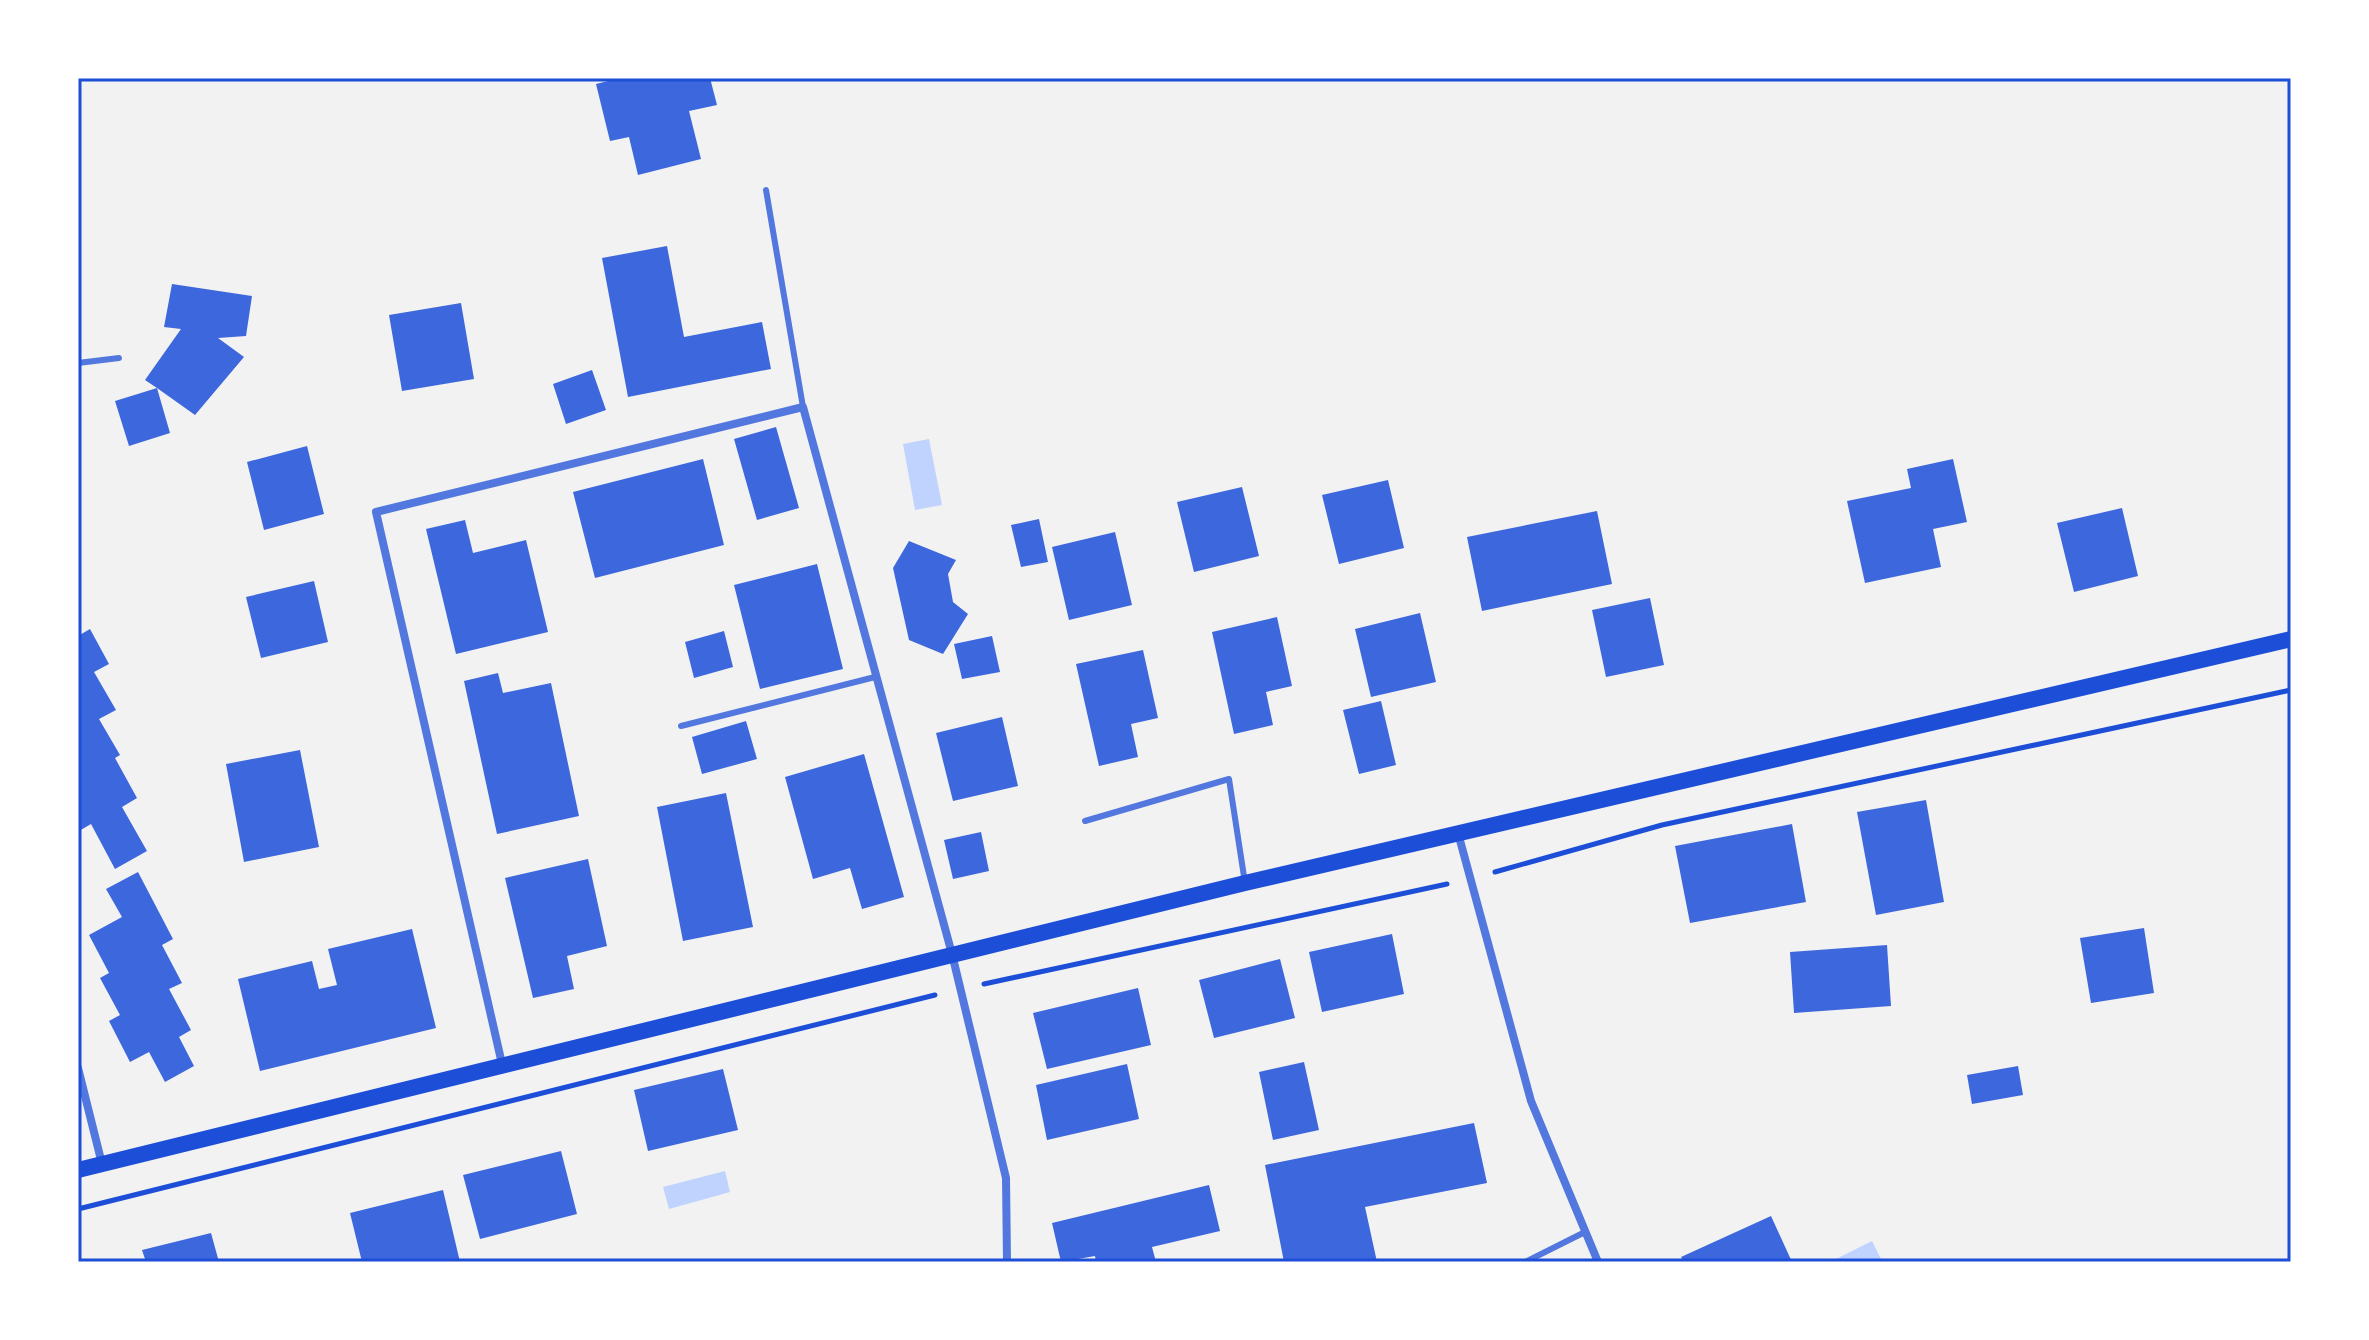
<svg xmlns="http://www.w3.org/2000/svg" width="2369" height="1340" viewBox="0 0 2369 1340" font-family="'Exo 2',sans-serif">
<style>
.water{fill:#bfd3fe}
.building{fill:#3d67dc}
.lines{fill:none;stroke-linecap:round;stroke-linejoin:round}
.path{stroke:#1d4ed8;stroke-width:5}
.service{stroke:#5277de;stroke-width:6}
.minor{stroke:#5277de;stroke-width:8}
.secondary{stroke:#1d4ed8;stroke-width:16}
.neatline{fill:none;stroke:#1d4ed8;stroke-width:3}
</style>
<rect width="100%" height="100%" fill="#f2f2f2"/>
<!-- water -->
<path class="water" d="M929,439L942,505L915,510L903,444Z
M725,1171L730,1192L669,1209L663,1187Z
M1872,1241L1882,1261L1830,1262Z"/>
<!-- building -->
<path class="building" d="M620,78H655L656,81L668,78H710L717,105L689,111L701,159L638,175L629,137L610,141L596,84Z
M667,246L684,337L762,322L771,369L628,397L602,258Z
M172,284L252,296L246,336L218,338L244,357L195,415L157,388L170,433L129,446L115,401L157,388L145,380L181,329L164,327Z
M461,303L474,379L402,391L389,315Z
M592,370L606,410L566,424L553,384Z
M776,427L799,508L757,520L734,439Z
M307,446L324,514L264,530L247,462Z
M703,459L724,545L595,578L573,492Z
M1953,459L1967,522L1933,529L1941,567L1865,583L1847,501L1911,488L1907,469Z
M1388,480L1404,548L1339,564L1322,495Z
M1242,487L1259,556L1194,572L1177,502Z
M2122,508L2138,576L2074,592L2057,523Z
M1597,511L1612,584L1482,611L1467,537Z
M1039,519L1048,562L1021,567L1011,525Z
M465,520L473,553L526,540L548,632L456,654L426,529Z
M1115,532L1132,605L1069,620L1052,547Z
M909,541L956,560L948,574L953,602L968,614L943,654L909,640L893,568Z
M817,564L843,669L760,689L734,585Z
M314,581L328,642L261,658L246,597Z
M1650,598L1664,665L1606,677L1592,610Z
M1420,613L1436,682L1371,697L1355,629Z
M1277,617L1292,686L1266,692L1273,725L1234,734L1212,632Z
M90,629L109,664L94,672L116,710L99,719L120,755L115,758L137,798L122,807L147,851L115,869L91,824L79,831L78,828V636Z
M724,631L733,667L694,678L685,642Z
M992,636L1000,672L962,679L954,644Z
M1143,650L1158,718L1131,724L1138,757L1099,766L1076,664Z
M498,673L503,693L551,683L579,816L497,834L464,681Z
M1381,701L1396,765L1359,774L1343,710Z
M1002,717L1018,786L953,801L936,733Z
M746,721L757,759L702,774L692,737Z
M300,750L319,847L244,862L226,764Z
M864,754L904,897L862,909L850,868L813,879L785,777Z
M726,793L753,927L683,941L657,807Z
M1926,800L1944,902L1876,915L1857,812Z
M1792,824L1806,902L1690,923L1675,846Z
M981,832L989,871L953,879L944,840Z
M588,859L607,946L567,956L574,989L533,998L505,878Z
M138,872L173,939L162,945L182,983L169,989L191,1030L179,1037L194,1066L165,1082L149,1052L130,1062L109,1021L120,1015L100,978L109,973L89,935L122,917L106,889Z
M2144,928L2154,993L2091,1003L2080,938Z
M412,929L436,1028L260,1071L238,979L312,961L319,989L337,985L328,949Z
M1392,934L1404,994L1322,1012L1309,952Z
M1887,945L1891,1006L1794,1013L1790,952Z
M1280,959L1295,1018L1214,1038L1199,980Z
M1138,988L1151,1045L1047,1069L1033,1013Z
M1304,1062L1319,1130L1273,1140L1259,1072Z
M1127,1064L1139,1119L1047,1140L1036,1085Z
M2018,1066L2023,1095L1972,1104L1967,1075Z
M723,1069L738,1130L648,1151L634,1090Z
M1474,1123L1487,1183L1365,1207L1377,1262H1284L1265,1165Z
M561,1151L577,1214L480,1239L463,1175Z
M1209,1185L1220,1231L1152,1247L1156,1262H1096L1095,1256L1061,1262L1052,1223Z
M443,1190L460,1262H362L350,1213Z
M1771,1216L1792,1262H1684L1681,1257Z
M211,1233L219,1262H146L142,1250Z"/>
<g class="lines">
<!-- path -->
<path class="path" d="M1495,872L1662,825L2291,690
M984,984L1447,884
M78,1209L935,995"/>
<!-- service -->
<path class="service" d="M766,190L803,407
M78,363L119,358
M681,726L875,677
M1085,821L1229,779L1245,883
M1525,1262L1585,1232"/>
<!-- minor -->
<path class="minor" d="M1458,833L1531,1101L1598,1262
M502,1064L376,512L803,407L952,954L1006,1178L1007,1262
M78,1068L102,1164"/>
<!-- secondary -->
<path class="secondary" d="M78,1170L1245,883L2291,639"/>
</g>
<!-- border -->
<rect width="2369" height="1340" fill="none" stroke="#ffffff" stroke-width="160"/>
<rect x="80" y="80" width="2209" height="1180" class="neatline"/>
</svg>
